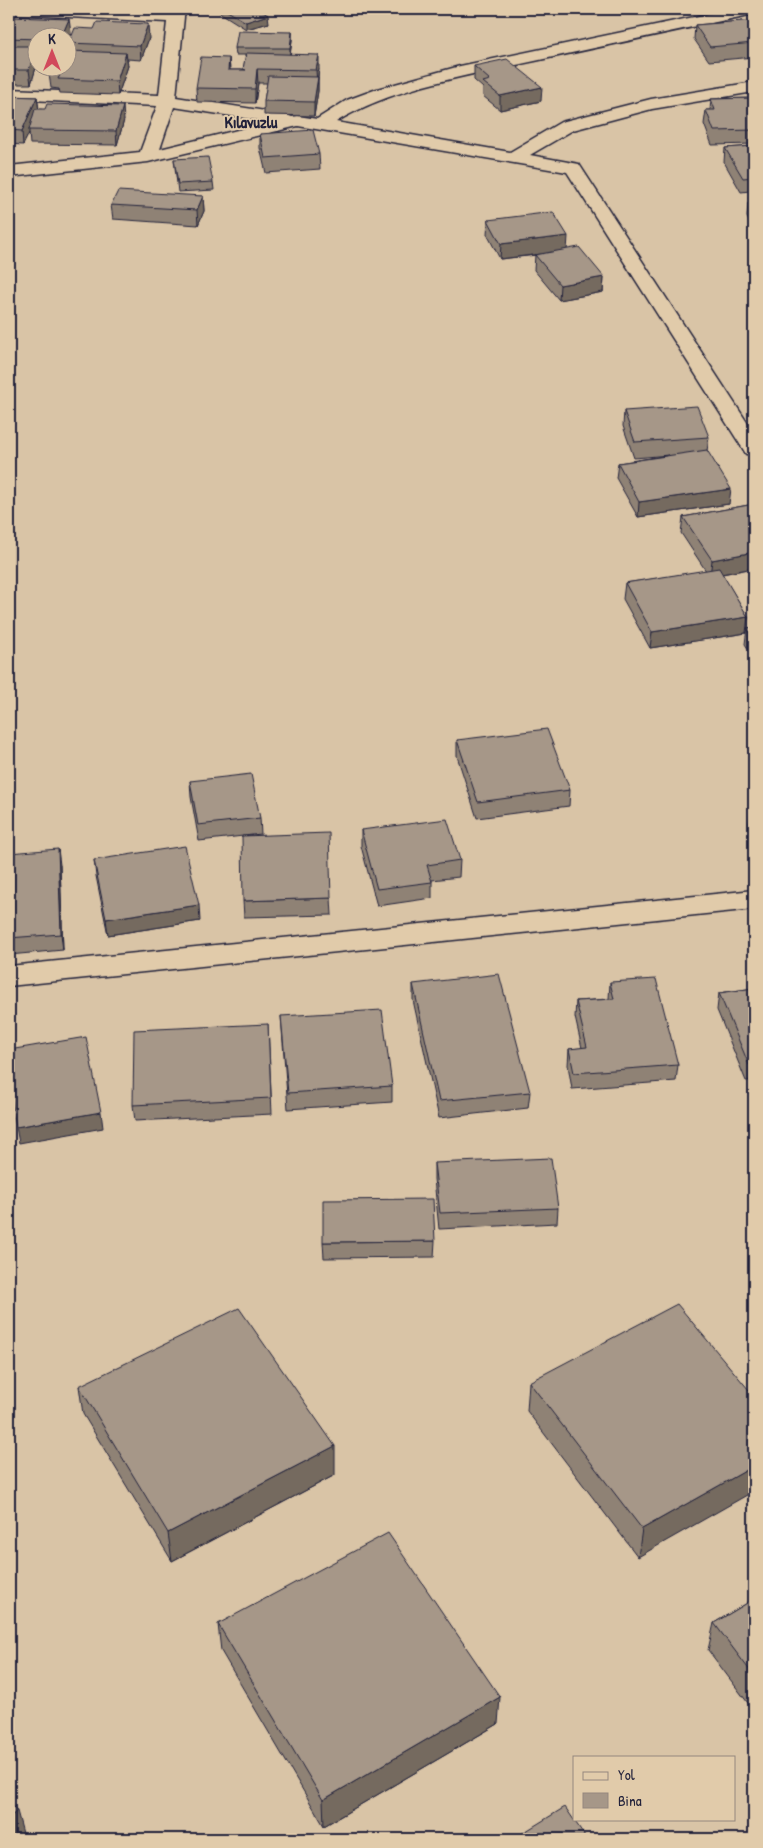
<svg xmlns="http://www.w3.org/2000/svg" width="763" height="1848" viewBox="0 0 763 1848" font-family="'Patrick Hand',sans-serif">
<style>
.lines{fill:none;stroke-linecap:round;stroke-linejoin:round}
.street-casing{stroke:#22223b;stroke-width:3}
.street{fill:#e1cbaa;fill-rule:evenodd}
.wall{fill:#8f8275;stroke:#22223b}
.shaded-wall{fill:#746a5f;stroke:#22223b}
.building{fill:#a69788;stroke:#22223b}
.labels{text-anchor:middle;stroke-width:4;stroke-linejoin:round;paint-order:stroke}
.far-quarter-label{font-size:16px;font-weight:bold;fill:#22223b;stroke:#e1cbaa}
</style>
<rect width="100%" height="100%" fill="#d9c4a6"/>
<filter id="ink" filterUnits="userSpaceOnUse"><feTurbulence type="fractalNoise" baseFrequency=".02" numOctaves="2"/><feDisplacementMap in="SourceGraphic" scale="10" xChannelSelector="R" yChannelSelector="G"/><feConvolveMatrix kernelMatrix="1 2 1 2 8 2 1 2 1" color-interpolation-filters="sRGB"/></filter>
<g filter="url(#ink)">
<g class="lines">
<!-- street casing -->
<g class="street-casing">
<path id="street" d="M9,9H107L170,12L171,9H187L184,17L176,97L284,114L292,117L298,116L317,119L347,100L377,89L460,66L732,9H754V14C681,29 608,45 535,61C469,75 393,87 336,122L510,152L561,122L651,99L754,82V92L652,109L573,130L530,155L579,164L754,433V455L746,454L743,449L567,172L298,126L148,162L9,177V166L140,152L157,106L9,99V89L159,95L167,22L9,14ZM174,107L270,122L160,149Z
M754,890V909L9,986V966Z"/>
</g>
<!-- street -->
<use href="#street" class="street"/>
</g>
<!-- wall -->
<path class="wall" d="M215,9H258L269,23L246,29L216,10Z
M754,20V57L709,61L694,39L695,25Z
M9,24L71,33L68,40V38H38V61L31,84H9Z
M292,32V40L290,54L319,69L318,77V91L314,116L264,115V101L267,83H258L255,103L197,102L196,88L229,58L230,70H243L246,55H236L235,48Z
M149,38L141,60L127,59L128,66L118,95L60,93L59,89L51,88L49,74L68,68L69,51V43Z
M474,66L541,101L500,110L483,96V88L474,80Z
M9,96L37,97L39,109L124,120L117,145L30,144L29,133L23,145L9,144Z
M754,98V144L712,145L704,124L706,110H710L711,99Z
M260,134L319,154L320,169L266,173L260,148Z
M754,146V215L749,199L750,191L741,192L724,162L725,148Z
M174,159L213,182L214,190L178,192Z
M203,196L204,211L198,225L113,219L111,205Z
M748,202L754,216V234L747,217Z
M488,220L567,249L604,277L603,292L559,300L534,270L535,255H537L500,259L487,234Z
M624,411L709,437L707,451L729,504L638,517L616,478L618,463L669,455L634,458L623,426Z
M754,504V568L722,574L748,617L746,633L650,648L623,599L625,583L706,571L681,533L683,517Z
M754,627V658L745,644L747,628Z
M457,740L570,790L569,806L477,818L457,756Z
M754,763V791L751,779Z
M190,781L260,818L261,834L199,841L191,797Z
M752,807H754V845L749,823Z
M361,830L460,860L459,877L432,880V898L377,906L361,846Z
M9,853L60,865L63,950L9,955Z
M94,860L200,921L108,935L96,876Z
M331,898L332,915L244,917L243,901Z
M610,982L678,1065L676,1081L572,1089L568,1065L569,1049L582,1048L575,1017L576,1001L609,999Z
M413,984L530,1092L528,1108L439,1118L413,1000Z
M754,988V1080L746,1081L717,1010L719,993Z
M281,1016L392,1086V1102L288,1109Z
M268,1024L272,1114L135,1121L133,1105Z
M434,1163L558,1208L557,1223L439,1229L434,1179Z
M435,1241L434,1257L324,1258L323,1242Z
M529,1382L754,1396L638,1557L527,1411Z
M79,1386L335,1475L172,1561L83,1414Z
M754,1599V1711L708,1650L714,1623Z
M218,1624L498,1724L324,1826L221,1651Z"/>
<!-- shaded-wall -->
<path class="shaded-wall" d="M328,9H336L328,11Z
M268,15L269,23L246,29V22Z
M69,19L71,33L68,40V38H61Z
M148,24L149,38L141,60L140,46Z
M292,32V40L290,56V48Z
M36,46L38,61L31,84L29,70Z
M126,53L128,66L118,95L117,81Z
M319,55V69L317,84L316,70Z
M229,58L230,71L228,70Z
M257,69L258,83L255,103V89Z
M318,77V91L314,116V102Z
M542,87L541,101L500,110V96Z
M37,97L39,111L29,130V133L23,145L22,131Z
M123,106L124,120L117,145L116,131Z
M203,196L204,211L198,225L197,210Z
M568,236L567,251L500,259L501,244Z
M604,277L603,292L559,300L560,285Z
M731,489L729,504L638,517L639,502Z
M754,552V568L710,576L712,560Z
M748,617L746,633L650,648L652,632Z
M58,849L60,865L63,950L61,934Z
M199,905L200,921L108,935L106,919Z
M101,1112L103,1128L19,1143L16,1127Z
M335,1446V1475L172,1561L168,1533Z
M754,1466V1491L638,1557L642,1529Z
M500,1697L498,1724L324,1826L323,1800Z
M17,1811L24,1837L21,1839H9V1818Z"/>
<!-- building -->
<path class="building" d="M224,9H258L268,15L246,22Z
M12,17L69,19L61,38H38V39L9,38V24Z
M754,20V43L710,47L695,25Z
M97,22L148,24L140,46L69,43L75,28L94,29Z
M238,31L292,32L290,48H235Z
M9,46H36L29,70H9Z
M69,51L126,53L117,81L58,79L60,75L49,74L52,68H68V56Z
M246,53L319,55L316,70L257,69L255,89L196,88L201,57L229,58L228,70H246L243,69Z
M507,59L542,87L500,96L483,82L490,80L474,66Z
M268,76L318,77L314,102L264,101Z
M9,96L37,97L22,131L9,130Z
M754,98V130L714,131L706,110H715L711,99Z
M47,104L123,106L116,131L29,130L35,109H45Z
M313,130L319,154L265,158L260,134Z
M754,146V177L743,178L725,148Z
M208,157L213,182L178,184L174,159Z
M754,184V193L750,185Z
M118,191L203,196L197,210L111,205Z
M748,202H754V216Z
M553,212L568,236L501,244L488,220Z
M579,247L604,277L560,285L535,255Z
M697,406L709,437L635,442L624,411Z
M707,450L731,489L639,502L618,463Z
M754,504V552L712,560L683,517Z
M719,568L748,617L652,632L625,583Z
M754,627V638L747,628Z
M547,729L570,790L478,802L457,740Z
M251,774L260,818L198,825L190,781Z
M752,807H754V818Z
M447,819L460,860L427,865L432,882L377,889L361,830Z
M329,833L331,898L243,901L242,836Z
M185,846L199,905L106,919L94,860Z
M58,849L61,934L9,938V853Z
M499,974L530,1092L439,1101L413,984Z
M656,979L678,1065L574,1073L569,1049L587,1047L576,1001L614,999L610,982Z
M754,988V1064L749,1065L719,993Z
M382,1010L392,1086L288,1093L281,1016Z
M268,1024L271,1098L133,1105L134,1030Z
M86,1037L101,1112L16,1127L9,1084V1050Z
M551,1158L558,1208L440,1213L434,1163Z
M433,1199L435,1241L323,1242V1200Z
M677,1304L754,1396V1466L642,1529L529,1382Z
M239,1308L335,1446L168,1533L79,1386Z
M388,1533L500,1697L323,1800L218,1624Z
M754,1599V1676L714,1623Z
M9,1801L17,1811L9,1818Z
M565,1807L587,1839H513Z"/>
</g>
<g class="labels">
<!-- far-quarter labels -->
<g class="far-quarter-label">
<text x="251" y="128">Kılavuzlu</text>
</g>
</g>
<!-- margin -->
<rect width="763" height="1848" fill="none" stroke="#e1cbaa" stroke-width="30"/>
<rect x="15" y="15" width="733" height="1818" fill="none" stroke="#22223b" stroke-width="2" filter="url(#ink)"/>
<!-- legend -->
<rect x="573" y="1756" width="162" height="65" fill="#e1cbaa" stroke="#95877e"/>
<rect x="583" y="1772" width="25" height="8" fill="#e1cbaa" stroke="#95877e"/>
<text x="618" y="1780" font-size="15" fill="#22223b">Yol</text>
<rect x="583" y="1793" width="25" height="15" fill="#a69788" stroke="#95877e"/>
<text x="618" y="1806" font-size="15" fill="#22223b">Bina</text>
<!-- north arrow -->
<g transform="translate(52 52)"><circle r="24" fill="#e1cbaa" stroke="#95877e"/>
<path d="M0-4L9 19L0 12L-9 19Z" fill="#d1495b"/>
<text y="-8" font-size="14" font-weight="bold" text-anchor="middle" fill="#22223b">K</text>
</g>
</svg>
